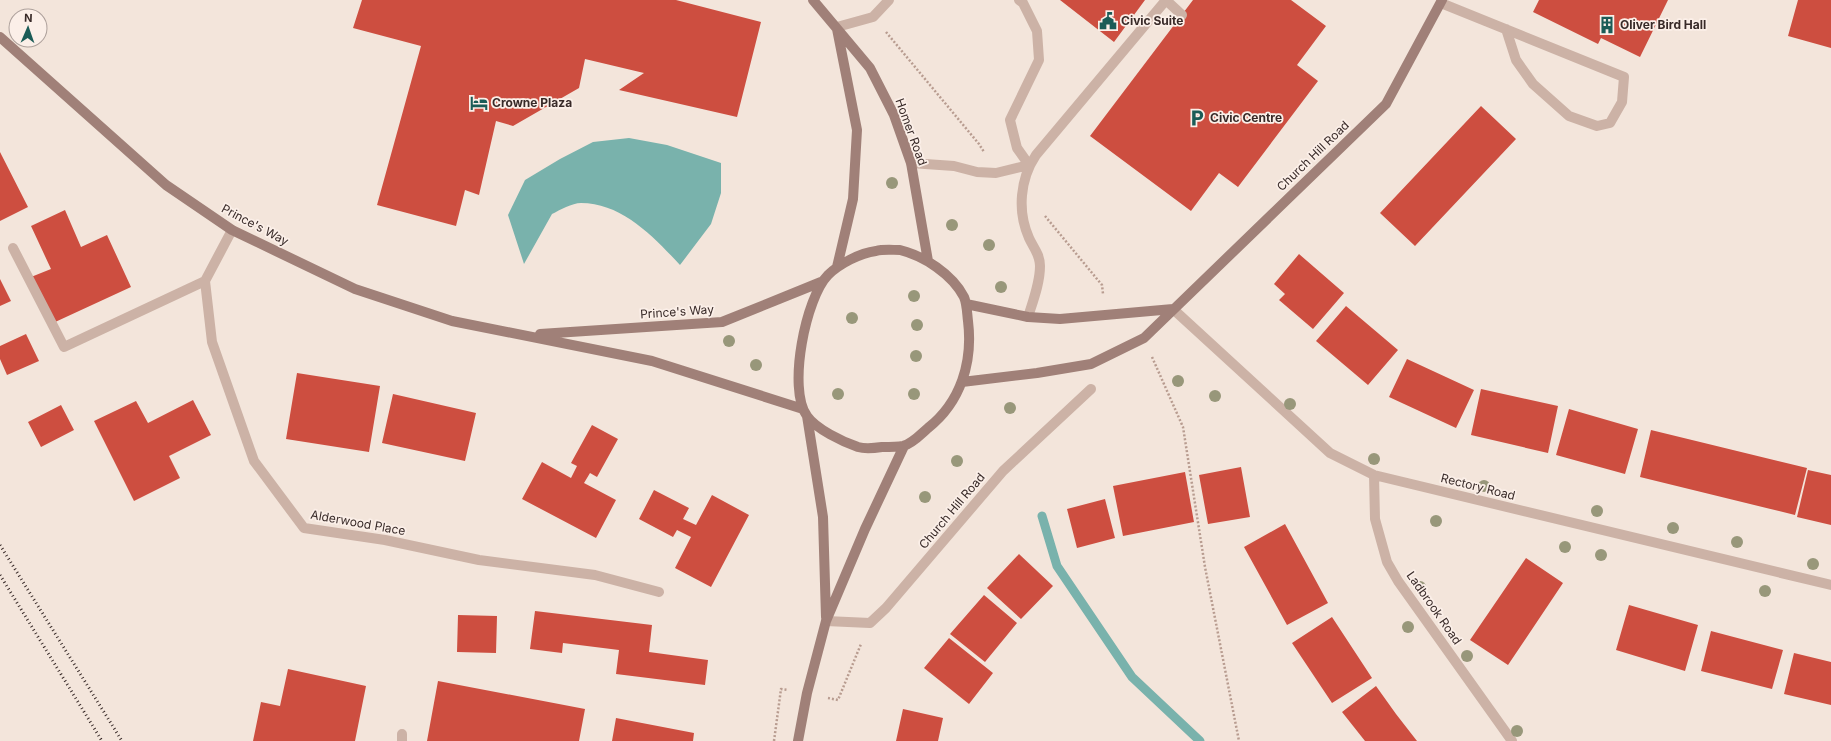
<svg xmlns="http://www.w3.org/2000/svg" width="1831" height="741" viewBox="0 0 1831 741" font-family="Inter,sans-serif">
<style>
.water{fill:#79b2ac}
.lines{fill:none;stroke-linecap:round;stroke-linejoin:round}
.stream{stroke:#79b2ac;stroke-width:9}
.building{fill:#cd4e40}
.path{stroke:#b89c90;stroke-width:2.5;stroke-dasharray:2 2;stroke-linecap:butt}
.lane{stroke:#ccb2a6;stroke-width:10}
.street{stroke:#ccb2a6;stroke-width:10}
.secondary{stroke:#a08078;stroke-width:10}
.rail{stroke:#382a28;stroke-width:3;stroke-dasharray:1 3;stroke-linecap:butt}
.tree{fill:#98977a}
.labels{text-anchor:middle;stroke-width:3.5;stroke-linejoin:round;paint-order:stroke}
.poi-label{font-size:12px;font-weight:bold;fill:#382a28;stroke:#fbefe8;text-anchor:start}
.street-label{font-size:12px;fill:#382a28;stroke:#fbefe8}
</style>
<rect width="100%" height="100%" fill="#f3e5db"/>
<!-- water -->
<path class="water" d="M629,138L667,145L721,163V193L711,224L680,265C654,237 622,203 581,203C572,203 560,210 552,214L524,264L508,215L525,180L560,159L593,142Z"/>
<g class="lines">
<!-- stream -->
<path class="stream" d="M1042,516L1057,566L1132,677L1200,741"/>
</g>
<!-- building -->
<path class="building" d="M362,0H676L761,22L737,117L619,90L644,73L585,59L579,88L513,126L496,121L479,195L465,190L456,226L377,205L421,46L353,28Z
M1060,0H1145L1114,42Z
M1193,0H1291L1326,26L1297,65L1318,81L1238,187L1219,173L1191,211L1090,136Z
M1539,0H1668L1640,57L1601,38L1598,44L1533,12Z
M1798,0H1831V48L1788,36Z
M1481,106L1516,139L1415,246L1380,213Z
M0,152L28,207L0,221Z
M65,210L81,247L107,235L131,287L53,323L31,277L51,269L31,226Z
M1299,254L1344,293L1313,329L1279,300L1285,294L1274,284Z
M0,279L11,301L0,306Z
M1346,306L1398,350L1368,385L1316,341Z
M26,334L39,361L7,375L0,359V346Z
M1407,359L1474,390L1456,428L1389,397Z
M297,373L380,386L369,452L286,439Z
M1481,389L1558,406L1548,453L1471,435Z
M393,394L476,413L465,461L382,443Z
M193,400L211,435L169,456L180,478L134,501L94,421L136,401L148,423Z
M61,405L74,430L41,447L28,422Z
M1569,409L1638,429L1625,474L1556,455Z
M592,425L618,439L597,477L590,473L584,483L616,500L596,538L522,499L542,462L571,478L577,466L571,463Z
M1651,430L1807,468L1795,515L1640,477Z
M1241,467L1250,517L1208,524L1199,475Z
M1808,470L1831,475V525L1797,517Z
M1185,472L1194,522L1123,536L1113,486Z
M654,490L689,508L683,519L696,525L712,495L749,515L711,587L675,568L691,537L677,530L673,537L639,519Z
M1105,499L1115,538L1077,548L1067,509Z
M1285,524L1328,603L1287,625L1244,547Z
M1019,554L1053,586L1021,619L987,588Z
M1526,558L1563,583L1508,665L1470,640Z
M984,595L1017,623L985,662L950,634Z
M1629,605L1698,625L1685,671L1616,650Z
M535,611L652,625L649,652L708,660L705,685L616,674L619,650L563,643L562,653L530,649Z
M458,615L497,616L496,653L457,652Z
M1332,617L1372,678L1332,703L1292,643Z
M1711,631L1783,650L1772,689L1701,671Z
M949,638L993,673L969,704L924,668Z
M1794,653L1831,662V705L1784,694Z
M288,669L366,686L355,741H253L261,702L280,706Z
M438,681L585,709L579,741H427Z
M1376,686L1396,714L1417,741H1365L1342,712Z
M903,709L943,718L938,741H896Z
M616,718L694,733L693,741H612Z"/>
<g class="lines">
<!-- path -->
<path class="path" d="M886,32L979,144L984,152
M1045,216L1102,285L1103,294
M1152,357L1183,427L1205,567L1239,741
M828,698L838,700L861,644
M774,741L781,689L788,690"/>
<!-- lane -->
<path class="lane" d="M1441,3L1624,77L1622,102L1610,123L1597,126L1569,116L1533,84L1516,60L1506,29
M402,741V734"/>
<!-- street -->
<path class="street" d="M1166,0L1182,15
M837,27L873,17L889,0
M911,163L954,166L977,172L996,173L1029,165L1017,148L1010,120L1039,60L1037,31L1023,3L1019,0
M232,230L205,281L212,342L254,461L304,528L385,540L479,560L595,575L659,592
M13,248L64,347L205,281
M1173,309L1330,453L1374,475L1831,585
M1028,317C1033,301 1040,283 1040,266C1040,254 1033,247 1029,238C1017,211 1020,179 1036,155L1166,0
M1374,475L1375,519L1387,562L1398,581L1512,741
M826,621L870,623L886,608L1003,471L1091,389"/>
<!-- secondary -->
<path class="secondary" d="M813,0L870,68L894,115L911,163L928,261
M837,29L857,130L853,199L837,267
M0,37L166,185L232,230L355,289L452,321L652,361L803,409
M900,250C924,256 952,274 964,297C967,304 967,313 968,321C973,362 961,402 928,428C921,434 912,444 903,446C897,447 889,447 882,447C875,448 865,449 858,447C843,442 816,429 807,416C787,389 806,297 828,275C839,264 860,253 876,251C883,249 892,250 900,250Z
M966,304L1028,317L1060,319L1173,309
M540,334L722,322L821,282
M962,382L1037,373L1091,364L1144,338L1386,104L1442,0
M807,416L823,517L826,617
M798,741L807,693L826,621L865,529L904,446"/>
<!-- rail -->
<path class="rail" d="M0,545L122,741
M0,575L102,741"/>
</g>
<!-- trees -->
<g class="tree">
<circle cx="892" cy="183" r="6"/>
<circle cx="952" cy="225" r="6"/>
<circle cx="989" cy="245" r="6"/>
<circle cx="1001" cy="287" r="6"/>
<circle cx="914" cy="296" r="6"/>
<circle cx="852" cy="318" r="6"/>
<circle cx="917" cy="325" r="6"/>
<circle cx="729" cy="341" r="6"/>
<circle cx="916" cy="356" r="6"/>
<circle cx="756" cy="365" r="6"/>
<circle cx="1178" cy="381" r="6"/>
<circle cx="838" cy="394" r="6"/>
<circle cx="914" cy="394" r="6"/>
<circle cx="1215" cy="396" r="6"/>
<circle cx="1290" cy="404" r="6"/>
<circle cx="1010" cy="408" r="6"/>
<circle cx="1374" cy="459" r="6"/>
<circle cx="957" cy="461" r="6"/>
<circle cx="1484" cy="486" r="6"/>
<circle cx="925" cy="497" r="6"/>
<circle cx="1597" cy="511" r="6"/>
<circle cx="1436" cy="521" r="6"/>
<circle cx="1673" cy="528" r="6"/>
<circle cx="1737" cy="542" r="6"/>
<circle cx="1565" cy="547" r="6"/>
<circle cx="1601" cy="555" r="6"/>
<circle cx="1813" cy="564" r="6"/>
<circle cx="1420" cy="587" r="6"/>
<circle cx="1765" cy="591" r="6"/>
<circle cx="1408" cy="627" r="6"/>
<circle cx="1467" cy="656" r="6"/>
<circle cx="1517" cy="731" r="6"/>
</g>
<!-- icons -->
<defs>
<g id="civic-bare" transform="scale(1.38)"><path d="M-.6-6.5H3V-4.5H.6V-3L4-1V1h2V6H-6V1h2V-1L-.6-3ZM-1.2 2.5V6h2.4V2.5Z" fill="#1b5c57" stroke="#fbefe8" stroke-width="2.5" paint-order="stroke"/></g>
<g id="building-bare" transform="scale(1.38)"><path d="M-4-6H4V6H1V3H-1V6H-4ZM-2.5-4.3h1.7v1.8h-1.7ZM.8-4.3h1.7v1.8H.8ZM-2.5-1h1.7V.8h-1.7ZM.8-1h1.7V.8H.8Z" fill="#1b5c57" stroke="#fbefe8" stroke-width="2.5" paint-order="stroke"/></g>
<g id="hotel-bare" transform="scale(1.38)"><path d="M-6-4.5h1.5V1H6V5H4.5V3h-9V5H-6ZM-4 0a1.8 1.8 0 1 1 3.6 0ZM.5 0V-2.5h3Q6-2.5 6 0Z" fill="#1b5c57" stroke="#fbefe8" stroke-width="2.5" paint-order="stroke"/></g>
<g id="parking-bare" transform="scale(1.38)"><path d="M-3.5-5.5H1a3.5 3.5 0 0 1 0 7H-1V5.5H-3.5ZM-1-3.4V-.6H.8a1.4 1.4 0 0 0 0-2.8Z" fill="#1b5c57" stroke="#fbefe8" stroke-width="2.5" paint-order="stroke"/></g>
</defs>
<g fill-rule="evenodd">
<use href="#civic-bare" x="1108" y="21"/>
<use href="#building-bare" x="1607" y="25"/>
<use href="#hotel-bare" x="479" y="103"/>
<use href="#parking-bare" x="1197" y="118"/>
</g>
<g class="labels">
<!-- poi labels -->
<g class="poi-label">
<text x="1121" y="25">Civic Suite</text>
<text x="1620" y="29">Oliver Bird Hall</text>
<text x="492" y="107">Crowne Plaza</text>
<text x="1210" y="122">Civic Centre</text>
</g>
<!-- street labels -->
<g class="street-label">
<text transform="translate(911 132) rotate(70)" y="4">Homer Road</text>
<text transform="translate(1313 156) rotate(-44)" y="4">Church Hill Road</text>
<text transform="translate(255 225) rotate(28)" y="4">Prince's Way</text>
<text transform="translate(677 312) rotate(-4)" y="4">Prince's Way</text>
<text transform="translate(1478 487) rotate(14)" y="4">Rectory Road</text>
<text transform="translate(952 511) rotate(-50)" y="4">Church Hill Road</text>
<text transform="translate(358 523) rotate(10)" y="4">Alderwood Place</text>
<text transform="translate(1434 608) rotate(55)" y="4">Ladbrook Road</text>
</g>
</g>
<!-- north arrow -->
<g transform="translate(28 28) rotate(2)"><circle r="19" fill="#fbefe8" stroke="#ada09b"/>
<path d="M0-3L7 15L0 10L-7 15Z" fill="#1b5c57"/>
<text y="-6" font-size="11" font-weight="bold" text-anchor="middle" fill="#382a28">N</text>
</g>
</svg>
